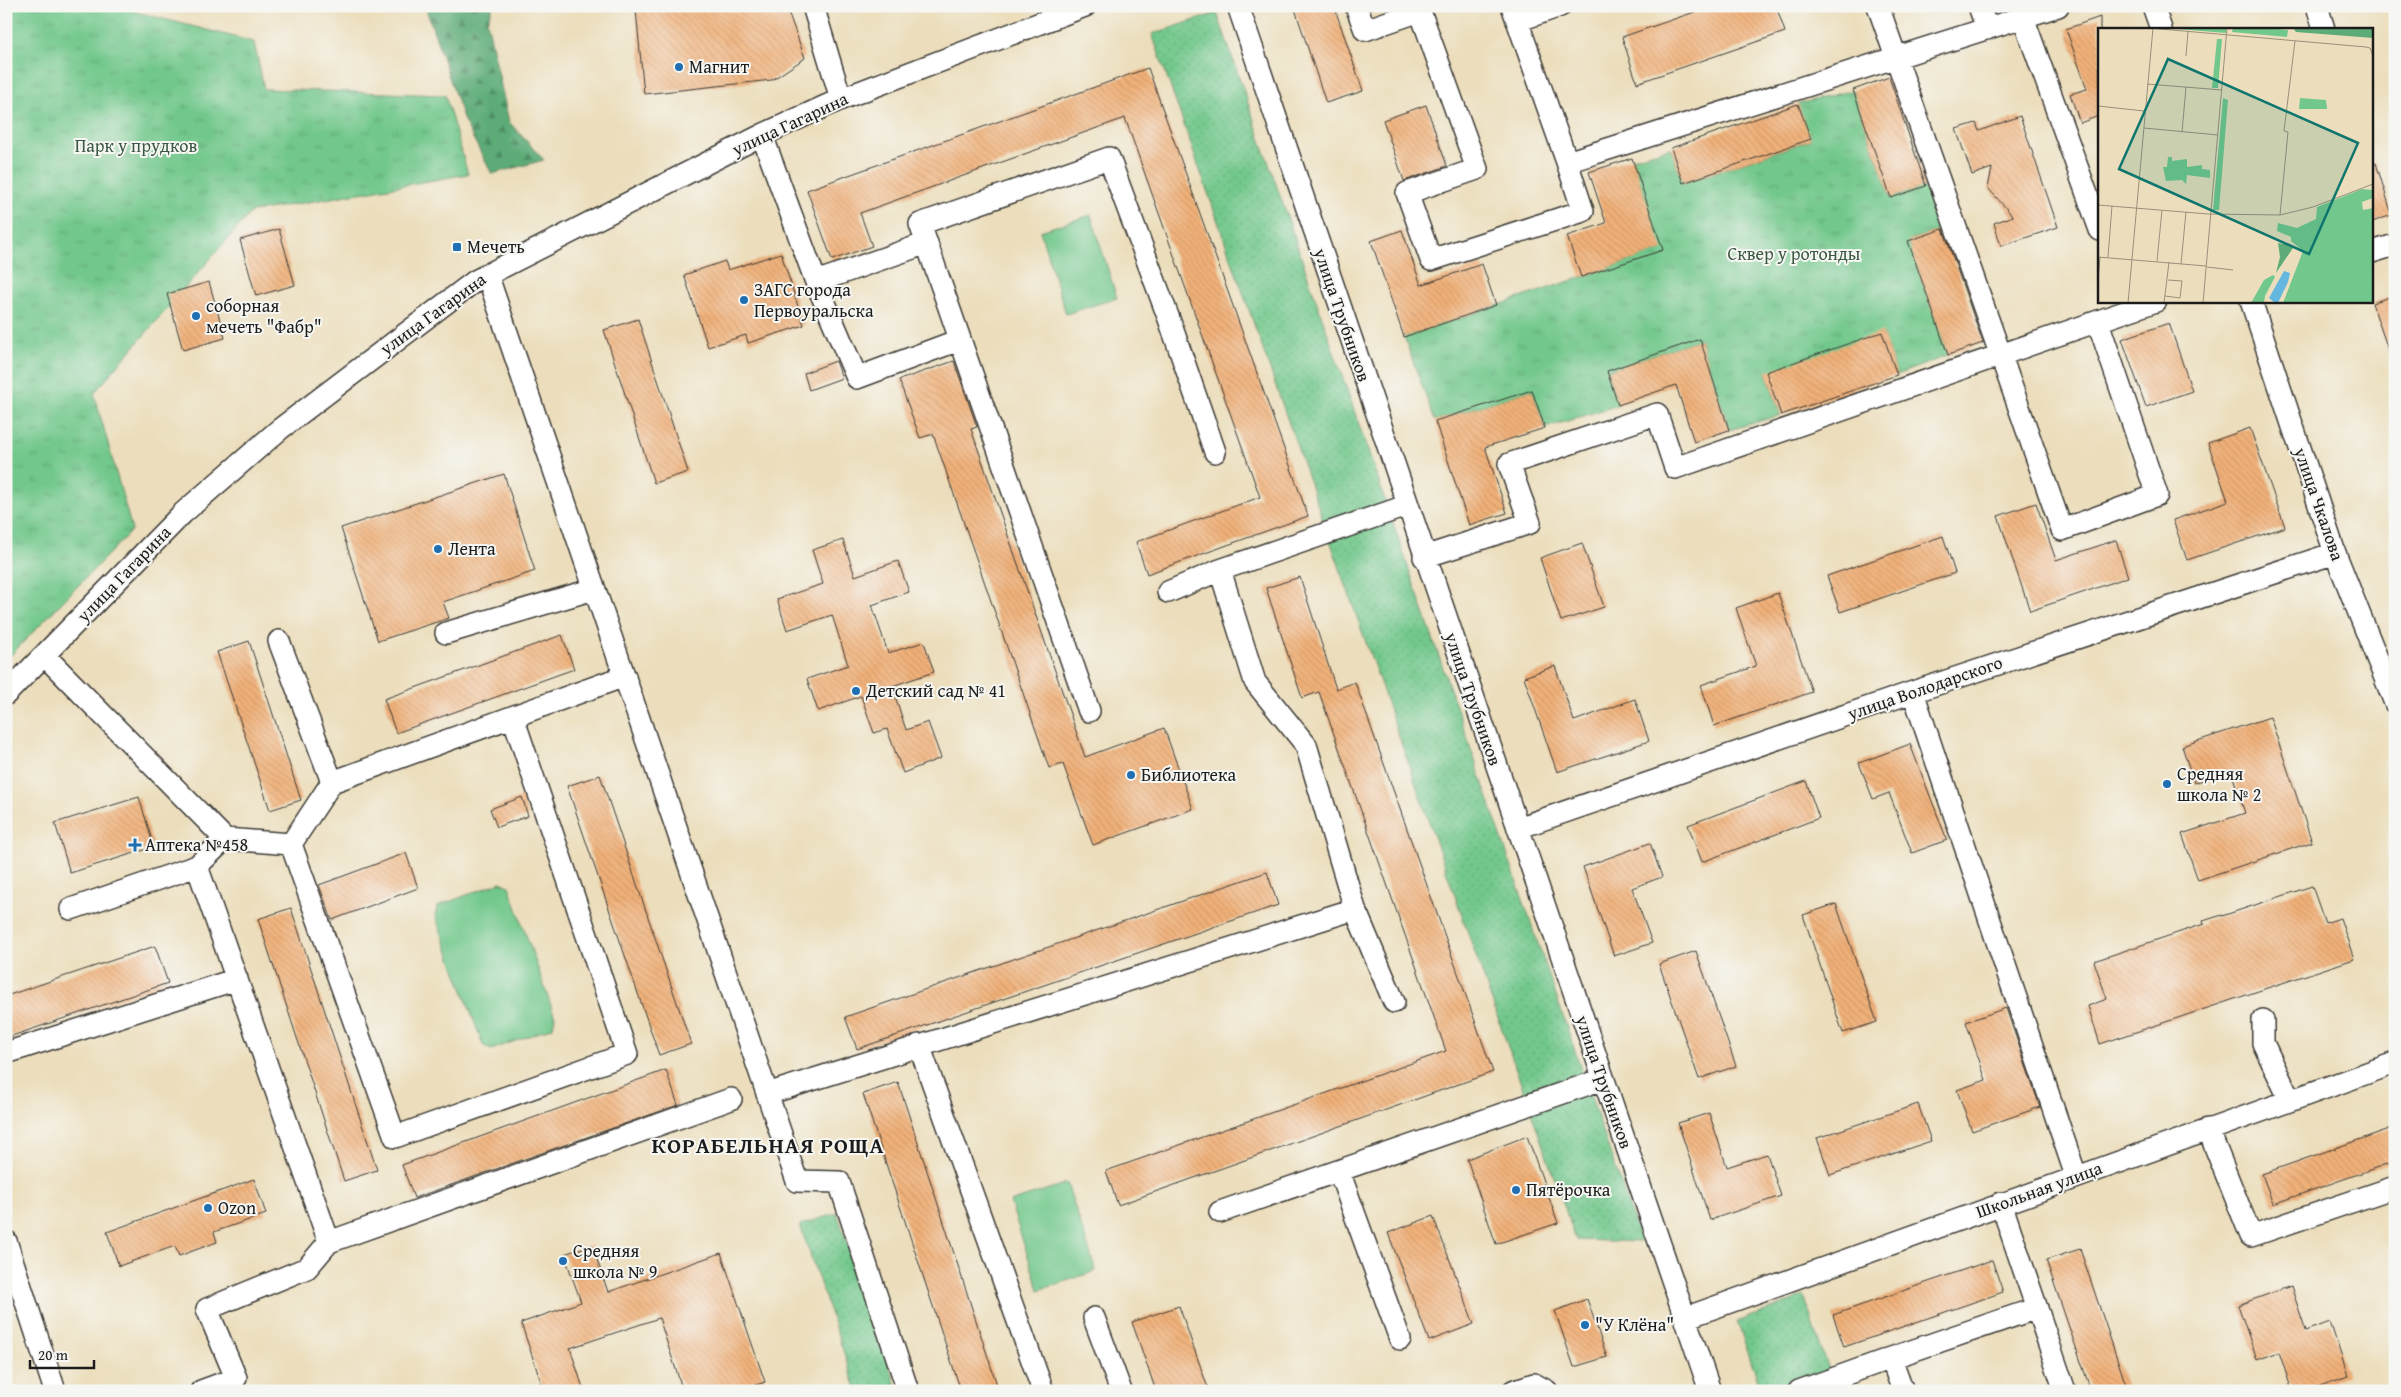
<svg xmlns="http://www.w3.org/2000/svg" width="2401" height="1397" viewBox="0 0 2401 1397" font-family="'Gentium Book Plus',serif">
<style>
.grass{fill:url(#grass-dots);stroke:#477254}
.forest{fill:url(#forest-firs);stroke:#3c644a}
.park{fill:url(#park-tufts);stroke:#477254}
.garden{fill:#72c88c;stroke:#477254}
.building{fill:url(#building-back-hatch)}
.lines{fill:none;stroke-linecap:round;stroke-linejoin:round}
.minor-casing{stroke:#3b3934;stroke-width:24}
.minor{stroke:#fff;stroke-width:21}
.poi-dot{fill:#1f6fb2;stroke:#f6f6f2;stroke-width:2}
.labels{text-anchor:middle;stroke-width:4;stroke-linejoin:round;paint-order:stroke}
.poi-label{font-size:18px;fill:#1c1c1c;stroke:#f6f6f2;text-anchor:start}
.street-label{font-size:18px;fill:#1c1c1c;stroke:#f6f6f2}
.park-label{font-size:18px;fill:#3a5843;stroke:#f6f6f2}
.district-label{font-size:22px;font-weight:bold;letter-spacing:1px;fill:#1c1c1c;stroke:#f6f6f2}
.inset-road{fill:none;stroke:#99907c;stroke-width:1}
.view{fill:#0f766e;fill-opacity:0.15;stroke:#0f766e;stroke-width:2.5}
.inset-edge{fill:none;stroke:#1c1c1c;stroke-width:2.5}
</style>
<defs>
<pattern id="grass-dots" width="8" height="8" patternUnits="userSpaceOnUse" patternTransform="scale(1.25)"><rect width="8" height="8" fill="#72c88c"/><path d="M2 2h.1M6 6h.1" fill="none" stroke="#62ab78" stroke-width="1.8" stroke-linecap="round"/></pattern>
<pattern id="forest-firs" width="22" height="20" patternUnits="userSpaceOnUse" patternTransform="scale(1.25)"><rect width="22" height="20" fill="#5dac78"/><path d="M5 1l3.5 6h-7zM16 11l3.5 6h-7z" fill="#4c8b62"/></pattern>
<pattern id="park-tufts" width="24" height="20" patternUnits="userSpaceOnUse" patternTransform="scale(1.25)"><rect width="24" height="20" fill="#72c88c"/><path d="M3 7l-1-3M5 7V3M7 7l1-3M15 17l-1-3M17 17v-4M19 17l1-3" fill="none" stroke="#62ab78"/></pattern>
<pattern id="building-back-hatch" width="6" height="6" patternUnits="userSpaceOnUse" patternTransform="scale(1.25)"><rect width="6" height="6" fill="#f1b179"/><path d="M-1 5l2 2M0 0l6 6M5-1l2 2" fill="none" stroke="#ce9868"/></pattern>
</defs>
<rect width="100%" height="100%" fill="#f6f6f2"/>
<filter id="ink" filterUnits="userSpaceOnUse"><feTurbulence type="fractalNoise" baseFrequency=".02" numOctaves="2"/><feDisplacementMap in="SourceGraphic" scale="10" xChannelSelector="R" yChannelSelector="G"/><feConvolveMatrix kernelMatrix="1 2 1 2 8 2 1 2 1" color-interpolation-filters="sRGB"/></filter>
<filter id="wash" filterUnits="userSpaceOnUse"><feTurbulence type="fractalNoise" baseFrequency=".0096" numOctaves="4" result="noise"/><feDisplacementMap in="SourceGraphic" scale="20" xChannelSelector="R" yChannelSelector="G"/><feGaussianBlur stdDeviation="1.12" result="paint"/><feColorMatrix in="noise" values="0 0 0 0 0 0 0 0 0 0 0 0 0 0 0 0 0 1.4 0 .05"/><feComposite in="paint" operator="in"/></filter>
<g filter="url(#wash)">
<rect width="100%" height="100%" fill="#ecdebc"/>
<!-- grass -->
<path class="grass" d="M1217,13L1641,1242L1576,1240L1152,34Z
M837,1213L898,1391H857L800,1225Z
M1804,1296L1835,1391H1762L1737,1322Z"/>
<!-- forest -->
<path class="forest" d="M425,6H493L487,21L509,122L544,160L492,174L464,121Z"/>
<!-- park -->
<path class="park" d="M6,6H113L254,42L264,89L445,95L468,174L251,212L94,393L132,530L6,660Z
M1853,90L1891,198L1926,186L1945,228L1909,241L1948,355L1897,375L1882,333L1766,373L1781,415L1729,430L1700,339L1607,371L1618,405L1545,428L1532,390L1435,421L1404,337L1662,250L1632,158L1671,148L1683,183L1810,140L1798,104Z"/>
<!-- garden -->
<path class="garden" d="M1091,215L1117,298L1066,314L1040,231Z
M501,882L509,886L555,1017L553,1027L491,1050L483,1045L435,915L438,906Z
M1067,1183L1096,1271L1039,1290L1010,1202Z"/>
<g id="blocks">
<!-- building -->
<path class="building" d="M652,6H786L805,58L772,80L644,94L636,10Z
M1294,6H1334L1363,91L1326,103Z
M1712,6H1776L1785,32L1637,83L1622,37Z
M2100,17V118L2096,117L2080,123L2070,94L2087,89L2066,29Z
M1148,68L1308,516L1147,574L1136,542L1260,497L1125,118L860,213L872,246L832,260L807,190Z
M1889,77L1926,186L1891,198L1853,90Z
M1798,104L1811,139L1683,183L1671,148Z
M1426,105L1447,166L1404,181L1383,120Z
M2020,116L2058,227L2001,246L1994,223L2013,216L1988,188L1992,168L1972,175L1956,129L1976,123L1979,131Z
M1632,158L1663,250L1581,277L1567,236L1606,223L1589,172Z
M2376,163L2392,215L2372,222V164Z
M279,229L295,285L256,296L240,240Z
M1943,229L1983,343L1948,355L1908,241Z
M1402,230L1421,285L1482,264L1496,305L1404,337L1371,241Z
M781,253L804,325L748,343L746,335L708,347L684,275L725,261L728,270Z
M209,282L225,338L183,350L167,294Z
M2395,295V360L2392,361L2372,303Z
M638,319L688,472L654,483L604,330Z
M2169,323L2192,391L2146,407L2122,339Z
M1882,332L1897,375L1781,415L1766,372Z
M1700,339L1729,430L1694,442L1676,385L1618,405L1607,371Z
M836,361L842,378L809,390L804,373Z
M954,361L977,427L971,429L1085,757L1164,728L1193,809L1093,845L1063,764L1049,768L933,434L920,438L899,380Z
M1532,390L1545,428L1485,447L1507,513L1469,525L1435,421Z
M2250,428L2285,527L2187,560L2173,520L2228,501L2208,443Z
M504,474L535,571L443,602L449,618L378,641L341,528Z
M2036,503L2056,560L2116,540L2128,577L2030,611L1998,516Z
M1943,536L1955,573L1840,612L1827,576Z
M843,540L855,576L898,561L909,592L872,605L888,653L924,642L934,672L892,686L906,730L928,722L941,758L903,773L887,729L874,733L861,696L818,711L807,679L848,665L832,615L787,630L777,599L823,584L812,550Z
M1582,543L1604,607L1561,621L1540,558Z
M1300,577L1336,689L1355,682L1493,1072L1118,1205L1106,1171L1446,1051L1319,692L1302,698L1266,588Z
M1778,593L1812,692L1714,726L1701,685L1756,666L1736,608Z
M562,635L574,669L396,733L384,699Z
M249,641L301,800L270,810L217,652Z
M1555,666L1574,721L1635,699L1649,741L1557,772L1524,677Z
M2270,717L2312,842L2198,880L2182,834L2245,813L2231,771L2194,783L2182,746Z
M1910,744L1947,840L1912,853L1889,793L1873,799L1859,763Z
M600,775L691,1044L659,1055L567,786Z
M1806,781L1819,818L1702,862L1688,825Z
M139,797L154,847L70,873L55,823Z
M522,797L528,816L497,827L490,809Z
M1650,843L1662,877L1632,888L1652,943L1614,956L1583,867Z
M406,853L418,888L332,920L319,885Z
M1267,872L1278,905L857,1049L845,1017Z
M2312,886L2325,923L2340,918L2354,959L2100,1044L2088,1006L2107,999L2094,961L2204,924L2203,921L2222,915V916Z
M1836,904L1877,1022L1843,1033L1803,915Z
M291,908L377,1170L344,1181L258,919Z
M155,946L168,983L6,1038V996Z
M1696,951L1736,1066L1699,1079L1659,964Z
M2006,1008L2040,1107L1972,1131L1957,1090L1986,1080L1966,1022Z
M666,1070L678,1105L414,1198L402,1165Z
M898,1082L999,1391H961L863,1094Z
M1918,1104L1931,1141L1830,1175L1817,1138Z
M1709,1113L1727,1167L1767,1154L1781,1196L1710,1220L1678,1123Z
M2395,1127V1161L2273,1204L2262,1174Z
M1527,1136L1558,1223L1496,1244L1467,1159Z
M254,1179L266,1214L214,1232L217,1242L179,1256L175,1246L119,1266L107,1232Z
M1433,1216L1474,1324L1429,1341L1388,1233Z
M592,1245L608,1292L721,1253L765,1382L738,1391H683L659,1318L570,1348L584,1391H544L521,1323L581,1302L564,1254Z
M2080,1249L2128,1391H2091L2046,1260Z
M1992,1260L2003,1292L1844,1347L1833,1315Z
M2291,1286L2306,1331L2330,1322L2348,1376L2306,1391H2292L2279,1352L2257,1360L2238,1305Z
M1587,1299L1607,1357L1574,1367L1555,1311Z
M1179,1306L1209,1391H1156L1132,1322Z"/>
</g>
</g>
<g filter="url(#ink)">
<use href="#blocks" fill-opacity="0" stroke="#3b3934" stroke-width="1"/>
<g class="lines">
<!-- minor casing -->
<g class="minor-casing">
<path id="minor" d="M813,6L841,99
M1238,6L1710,1391
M1356,6L1365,30L1420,11L1477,169L1407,193L1431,260L1583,211L1567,162L2058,6
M1512,6L1567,162
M1878,6L2062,530L2157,495L2098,322
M1979,6L1987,29
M2153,6L2161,29
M2317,6L2324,29
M2023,17L2100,230
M1517,21L1560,6
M762,135L816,282L857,378L959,340
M2372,252L2395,245
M487,274L797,1181L839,1182L908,1391
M816,282L927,243
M2251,301L2335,553L2395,703
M1424,557L1530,523L1509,464L1657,414L1675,468L2156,301
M1220,570L1255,682L1306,745L1355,909L1394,1002
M1168,592L1220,570L1406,506
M446,633L594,589
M279,641L332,782L625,676
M45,656L225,839L291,844
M1913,692L2076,1176
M6,694L183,513L280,429L475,281L762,135L841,99L1085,6
M1089,711L920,224L1109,158L1169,319L1215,452
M332,782L291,844L395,1137L627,1054L513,717
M1518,828L1913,692L2335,553
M225,839L197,866L329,1242L731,1099
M71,909L197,866
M2263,1020V1043L2290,1100
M919,1045L1043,1391
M6,1053L237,979
M767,1094L1355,909
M2208,1129L2251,1236L2395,1187
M1339,1171L1400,1339
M2001,1203L2065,1391
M1220,1212L1603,1079
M6,1241L55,1391
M1094,1318L1121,1391
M1685,1318L2395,1063
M1891,1358L2037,1308
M201,1391L236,1378L207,1309L307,1268L329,1242
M1513,1391L1534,1384L1547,1391
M1799,1391L1891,1358L1903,1391"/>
</g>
<!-- minor -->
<use href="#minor" class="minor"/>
</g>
</g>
<!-- markers -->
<g class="poi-dot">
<circle cx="679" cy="67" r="5"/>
<rect x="452" y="242" width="10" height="10" rx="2.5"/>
<circle cx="744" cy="300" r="5"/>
<circle cx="196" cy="316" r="5"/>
<circle cx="438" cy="549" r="5"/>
<circle cx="856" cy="691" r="5"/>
<circle cx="1131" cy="775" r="5"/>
<circle cx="2167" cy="784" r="5"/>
<path d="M132.5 837.5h5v5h5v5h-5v5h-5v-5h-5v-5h5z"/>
<circle cx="1516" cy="1190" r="5"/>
<circle cx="208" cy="1208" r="5"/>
<circle cx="563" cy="1261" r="5"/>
<circle cx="1585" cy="1325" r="5"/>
</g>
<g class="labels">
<!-- poi labels -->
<g class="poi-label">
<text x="689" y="73">Магнит</text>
<text x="467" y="253">Мечеть</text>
<text x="754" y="296">ЗАГС города<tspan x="754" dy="21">Первоуральска</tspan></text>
<text x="206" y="312">соборная<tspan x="206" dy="21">мечеть "Фабр"</tspan></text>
<text x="448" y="555">Лента</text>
<text x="866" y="697">Детский сад № 41</text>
<text x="2177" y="780">Средняя<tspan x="2177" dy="21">школа № 2</tspan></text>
<text x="1141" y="781">Библиотека</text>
<text x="145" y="851">Аптека №458</text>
<text x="1526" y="1196">Пятёрочка</text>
<text x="218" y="1214">Ozon</text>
<text x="573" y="1257">Средняя<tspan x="573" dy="21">школа № 9</tspan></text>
<text x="1595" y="1331">"У Клёна"</text>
</g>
<!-- street labels -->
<g class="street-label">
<text transform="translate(790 124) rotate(-25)" y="6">улица Гагарина</text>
<text transform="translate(433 314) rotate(-36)" y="6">улица Гагарина</text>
<text transform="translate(1342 315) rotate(71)" y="6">улица Трубников</text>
<text transform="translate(2319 504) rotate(71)" y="6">улица Чкалова</text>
<text transform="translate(124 574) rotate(-46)" y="6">улица Гагарина</text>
<text transform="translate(1925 688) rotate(-19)" y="6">улица Володарского</text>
<text transform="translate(1473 699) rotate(71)" y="6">улица Трубников</text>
<text transform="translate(1604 1082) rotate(71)" y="6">улица Трубников</text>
<text transform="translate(2039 1190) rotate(-20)" y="6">Школьная улица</text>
</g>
<!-- park labels -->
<g class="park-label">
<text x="136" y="152">Парк у прудков</text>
<text x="1794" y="260">Сквер у ротонды</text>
</g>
<!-- district labels -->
<g class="district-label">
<text x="768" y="1153">КОРАБЕЛЬНАЯ РОЩА</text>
</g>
</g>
<!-- overview -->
<g transform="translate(2098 28)">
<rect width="275" height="275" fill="#ecdebc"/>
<path d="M119,11H124L120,60H114ZM125,70L130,72L121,182H115Z" fill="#72c88c"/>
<path d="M195,0H275V10L198,4ZM180,215L192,217L195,220L178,245L182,229Z" fill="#5dac78"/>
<path d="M67,0H128V5ZM135,0H167L190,2L189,9L134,4ZM70,129H74V133L89,131V139L104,137V141L112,142V150L89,147L88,156L84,152L68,153L65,139H69ZM264,161L275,162V170L264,174L265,182L275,180V275H185L205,223L193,213V209L179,203L180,195L199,200L218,191L219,179ZM175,247L177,249L167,268L166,275H153L166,252Z" fill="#72c88c"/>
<path d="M202,70L228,72L229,81H201Z" fill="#72c88c"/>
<path d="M186,243L192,245L190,254L180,275H177L171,270Z" fill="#64b8e0"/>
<path class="inset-road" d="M51,0L268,19L272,20L275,28M88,28L90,3M49,56L124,62M0,78L46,83M46,100L120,107M84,104L88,59M0,177L110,186L182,187L215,179L275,156M182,187L190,104L186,103L197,13M0,229L108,238M10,229L14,178M59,233L64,182M83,236L88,184M109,239L135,242M0,253L2,229M67,268L82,270L84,253L70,252M30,275L55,0M66,275L71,234M105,275L129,0"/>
<path class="view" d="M70,31L260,115L211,226L21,141Z"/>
<rect width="275" height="275" class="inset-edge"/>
</g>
<!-- margin -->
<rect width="2401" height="1397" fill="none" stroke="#f6f6f2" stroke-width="25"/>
<!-- scale -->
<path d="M30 1360v8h64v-8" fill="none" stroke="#1c1c1c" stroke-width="2.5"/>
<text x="38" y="1360" font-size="15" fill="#1c1c1c" stroke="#f6f6f2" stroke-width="4" paint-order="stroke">20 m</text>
</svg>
